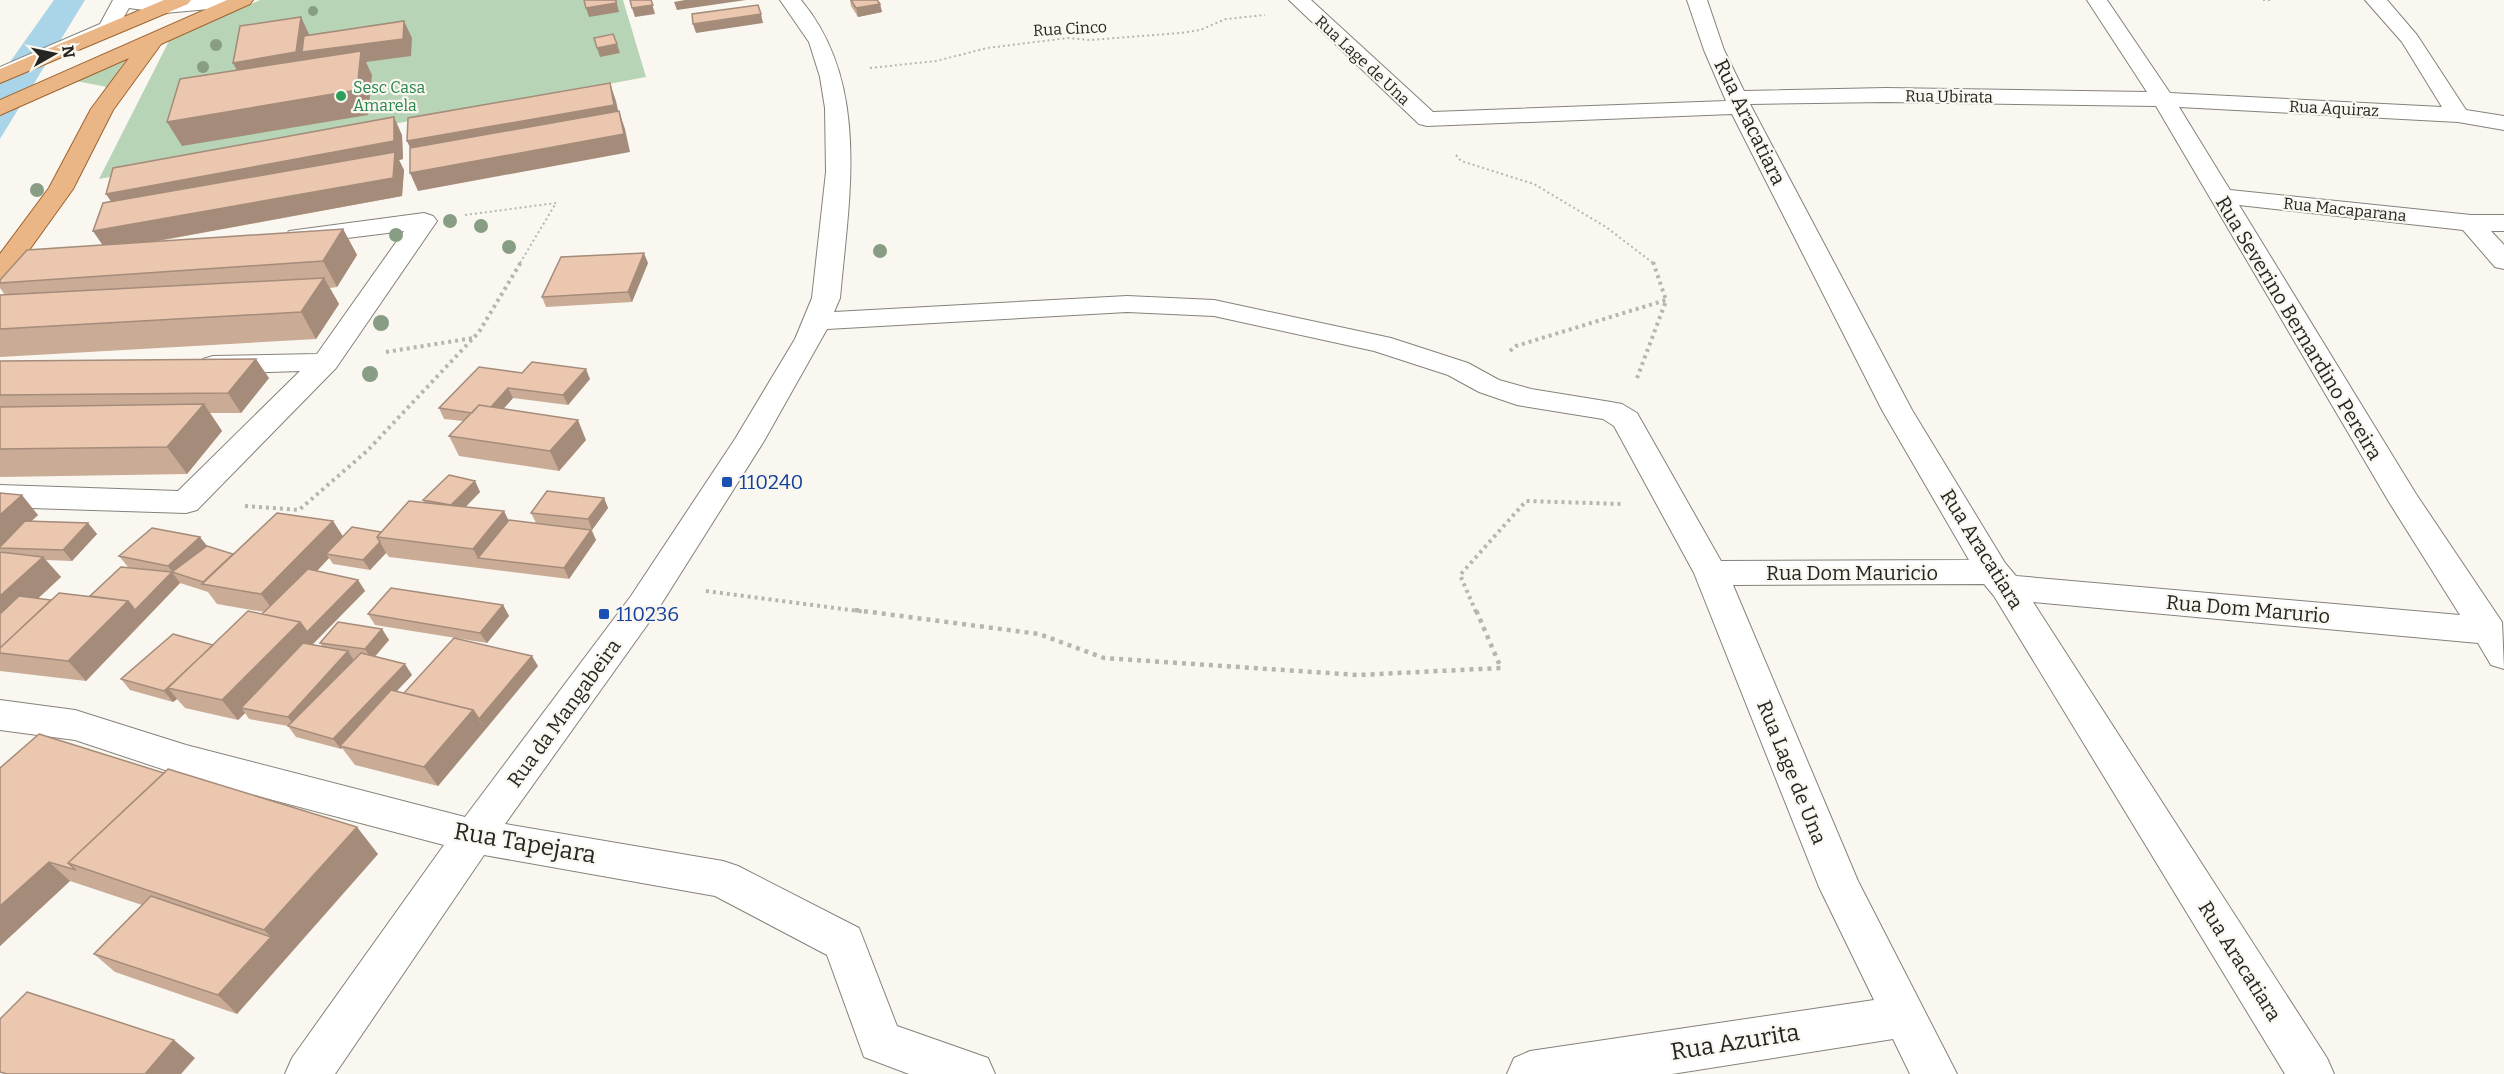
<svg xmlns="http://www.w3.org/2000/svg" width="2504" height="1074" viewBox="0 0 2504 1074" font-family="Bitter,serif">
<style>
.green{fill:#b8d4b7}
.water{fill:#aad4e8}
.lines{fill:none;stroke-linecap:round;stroke-linejoin:round}
.minor-casing{stroke:#85827c;stroke-width:2}
.major-casing{stroke:#9e642f;stroke-width:2}
.path-far2{stroke:#b8b5b0;stroke-width:2;stroke-dasharray:2 3;stroke-linecap:butt}
.path-far1{stroke:#b8b5b0;stroke-width:4;stroke-dasharray:3 4;stroke-linecap:butt}
.path{stroke:#b8b5b0;stroke-width:4.5;stroke-dasharray:4 5;stroke-linecap:butt}
.minor{fill:#fff;fill-rule:evenodd}
.major{fill:#ebb686;fill-rule:evenodd}
.tree{fill:#889e84}
.wall{fill:#c9ab96}
.shaded-wall{fill:#a48b7a}
.building{fill:#eac7ae;stroke:#a48b7a;stroke-width:1.5}
.leisure-dot{fill:#2e9e5b;stroke:#faf7f0;stroke-width:2}
.transit-dot{fill:#1a4fb4;stroke:#faf7f0;stroke-width:2}
.labels{text-anchor:middle;stroke-width:4.5;stroke-linejoin:round;paint-order:stroke}
.far-street-label{font-size:16px;fill:#262522;stroke:#faf7f0}
.far-leisure-label{font-size:16px;fill:#27864d;stroke:#faf7f0;text-anchor:start}
.street-label{font-size:20px;fill:#262522;stroke:#faf7f0}
.transit-label{font-size:20px;fill:#164399;stroke:#faf7f0;text-anchor:start}
.near-street-label{font-size:24px;fill:#262522;stroke:#faf7f0}
</style>
<rect width="100%" height="100%" fill="#faf7f0"/>
<!-- green -->
<path class="green" d="M260,0H623L646,77L99,179L169,41Z
M127,59L107,87L76,81Z"/>
<!-- water -->
<path class="water" d="M54,0H85L0,139V76Z"/>
<g class="lines">
<!-- minor casing -->
<g class="minor-casing">
<path id="minor" d="M113,0H252L249,4L242,6L165,13L129,8L115,32L0,81V67L100,24Z
M780,0H801C871,84 849,197 840,298L834,312L1127,296L1214,300L1391,338L1468,363L1499,380L1531,389L1611,402L1622,404L1637,413L1721,561L1969,560L1882,410L1732,114L1427,126L1419,124L1289,0H1311L1433,112L1726,101L1704,50L1687,0H1707L1724,50L1744,91L1886,88L2147,92L2087,0H2107L2170,93L2442,107L2402,42L2365,0H2387L2417,35L2466,110L2504,116V130L2458,122L2179,107L2230,190L2471,215H2504V231H2491L2504,245V269L2495,267L2463,230L2239,205L2416,494L2502,622L2504,669L2491,665L2478,643L2033,602L2327,1058L2334,1074H2285L1994,596L1984,584L1733,585L1858,881L1957,1074H1910L1893,1039L1672,1074H1507L1514,1058L1530,1051L1874,1000L1819,887L1694,573L1614,426L1603,419L1517,405L1479,392L1448,375L1374,351L1214,316L1127,312L827,329L764,441L655,614L505,824L723,861L738,866L859,928L897,1026L988,1058L995,1074H909L864,1057L827,955L715,896L484,855L335,1074H285L292,1058L444,845L186,777L75,740L0,730V700L75,710L186,745L465,817L631,596L735,439L795,339L812,298L826,172L825,108L820,77L809,42ZM1886,102L2156,106L2389,502L2460,615L2016,576L2005,563L1912,410L1750,104Z
M424,213L433,216L437,221L336,368L197,510L186,513L0,507V485L178,491L300,371L213,374L203,371L199,365L203,359L213,356L317,354L404,231L298,244L289,241L285,236L289,231Z"/>
</g>
<!-- major casing -->
<g class="major-casing">
<path id="major" d="M164,0H191L188,4L0,83V69Z
M227,0H253L250,4L161,44L113,110L73,189L9,278L0,280V254L49,188L91,109L129,58L0,115V100Z"/>
</g>
<!-- path-far2 -->
<path class="path-far2" d="M2263,0H2270
M870,68L936,61L987,48L1068,38L1090,40L1180,33L1200,30L1226,19L1265,15
M1456,155L1461,161L1534,184L1606,227L1653,263
M465,215L556,203
M520,263L556,203"/>
<!-- path-far1 -->
<path class="path-far1" d="M1653,262L1666,300
M1510,351L1516,346L1666,300
M386,352L473,338
M1637,378L1666,301
M245,506L299,510L367,451L479,332L521,262
M706,591L866,612
M1476,612L1460,575L1526,501L1622,504"/>
<!-- path -->
<path class="path" d="M855,610L1039,634L1104,658L1358,675L1501,668L1476,610"/>
<!-- minor -->
<use href="#minor" class="minor"/>
<!-- major -->
<use href="#major" class="major"/>
</g>
<!-- trees -->
<g class="tree">
<circle cx="313" cy="11" r="5"/>
<circle cx="216" cy="45" r="6"/>
<circle cx="203" cy="67" r="6"/>
<circle cx="37" cy="190" r="7"/>
<circle cx="450" cy="221" r="7"/>
<circle cx="481" cy="226" r="7"/>
<circle cx="396" cy="235" r="7"/>
<circle cx="509" cy="247" r="7"/>
<circle cx="880" cy="251" r="7"/>
<circle cx="381" cy="323" r="8"/>
<circle cx="370" cy="374" r="8"/>
</g>
<!-- wall -->
<path class="wall" d="M850,0H877L880,4L882,12L858,17L851,6Z
M402,135L403,159L399,160L404,170L402,196L148,243L343,229L357,255L337,287L330,288L339,304L316,339L0,357V295H5L0,288V280L103,245L93,231L111,202Z
M648,263L632,302L546,307L542,297Z
M0,361L269,378L241,413H210L222,431L187,474L0,477Z
M522,373L590,379L568,405L513,398L503,409L586,440L559,471L459,456L449,436L463,421L444,419L439,408Z
M475,481L480,492L466,507L509,520L536,523L531,513L604,498L608,508L592,530L596,540L569,579L389,557L386,553L370,570L333,564L329,558L317,571L358,580L365,591L312,645L323,647L320,643L382,629L389,640L375,656L412,675L396,692L404,693L538,666L438,786L355,765L342,748L341,749L296,737L288,726L249,719L245,713L238,720L185,708L177,699L173,702L130,690L121,679L213,645L264,612L217,604L208,592L180,583L175,576L180,583L86,681L0,671V552H2L1,551H0V493L38,515L31,521L88,523L97,534L72,561L46,560L61,577L37,599L51,600L90,596L138,569L128,567L119,556L207,546L233,554L333,521L343,537L381,532L424,502L423,500Z
M503,605L509,616L487,643L375,625L368,614Z
M0,768L378,854L237,1014L115,972L94,954L142,905L70,881L0,946Z"/>
<!-- shaded-wall -->
<path class="shaded-wall" d="M616,0L619,12L589,17L586,8Z
M651,0L655,14L635,17L632,8Z
M685,0H746L677,10L674,2Z
M880,4L882,12L858,17L856,8Z
M761,14L763,23L696,33L693,24Z
M301,17L309,34L307,52L404,21L412,38L411,56L366,62L372,75L368,115L182,146L167,122L242,80L233,63Z
M617,44L620,53L600,57L597,48Z
M610,83L616,101L621,123L415,159L407,141Z
M619,111L625,129L630,152L418,191L410,173Z
M394,117L402,135L403,159L399,160L404,170L402,196L106,250L93,231L118,212L106,194Z
M343,229L357,255L337,287L323,261Z
M644,253L648,263L632,302L628,292Z
M324,278L339,304L316,339L301,312Z
M256,359L269,378L241,413L228,393Z
M586,369L590,379L568,405L563,395Z
M508,388L513,398L489,425L484,415Z
M204,404L222,431L187,474L167,447Z
M578,420L586,440L559,471L550,451Z
M475,481L480,492L456,516L450,506Z
M22,495L38,515L3,548H0V515Z
M604,498L608,508L592,530L588,519Z
M504,511L514,531L478,558L484,569L473,549Z
M333,521L346,541L326,554L329,558L276,614L261,594Z
M88,523L97,534L72,561L63,550Z
M591,530L596,540L569,579L564,568Z
M200,537L208,547L173,573L168,566Z
M380,542L386,553L370,570L363,560Z
M43,557L61,577L0,634V596Z
M172,572L180,583L86,681L68,661L128,601Z
M358,580L365,591L248,710L241,708L245,713L238,720L222,700L300,622Z
M503,605L509,616L487,643L480,633Z
M382,629L389,640L372,660L365,649Z
M348,651L355,662L296,728L288,717Z
M532,656L538,666L485,730L479,719Z
M405,664L412,675L344,746H340L342,748L341,749L333,739Z
M168,688L177,699L173,702L164,691Z
M473,710L485,730L438,786L424,767Z
M357,827L378,854L237,1014L218,995L271,937L264,930Z
M49,862L70,881L0,946V906Z
M174,1040L195,1058L181,1074H145Z"/>
<!-- building -->
<path class="building" d="M584,0H616V3L586,8Z
M630,0H651L653,5L632,8Z
M851,0H877L880,4L856,8Z
M758,5L761,14L693,24L692,14Z
M301,17L296,52L233,63L240,26Z
M404,21L403,39L302,52L304,36Z
M613,34L617,44L597,48L594,38Z
M361,51L357,90L167,122L180,79Z
M610,83L614,105L407,141L408,118Z
M619,111L624,134L410,173V148Z
M394,117V141L106,194L113,168Z
M395,152L393,178L93,231L103,203Z
M343,229L323,261L0,283V280L27,250Z
M644,253L628,292L542,297L561,257Z
M324,278L301,312L0,329V295Z
M256,359L228,393L0,395V361Z
M532,362L586,369L563,395L508,388L491,407L479,405L472,413L439,408L479,367L522,373Z
M204,404L167,447L0,449V407Z
M479,405L578,420L550,451L449,436Z
M449,475L475,481L451,505L423,500Z
M547,491L604,498L588,519L531,513Z
M0,493L22,495L0,515Z
M409,501L504,511L473,549L377,537Z
M277,513L333,521L261,594L202,584Z
M509,520L591,530L564,568L478,558Z
M25,521L88,523L63,550L0,548V547Z
M352,527L381,532L377,537L380,542L363,560L326,554Z
M152,528L200,537L168,566L119,556Z
M207,546L233,554L203,582L172,572Z
M0,552L43,557L0,596Z
M121,567L172,572L135,610L128,601L90,596Z
M308,569L358,580L307,632L300,622L262,614Z
M391,588L503,605L480,633L368,614Z
M59,593L128,601L68,661L0,653V648Z
M19,596L51,600L0,648V614Z
M248,611L300,622L222,700L168,688Z
M338,622L382,629L365,649L320,643Z
M173,634L213,645L164,691L121,679Z
M454,638L532,656L479,719L473,710L404,693Z
M303,643L348,651L288,717L241,708Z
M361,653L405,664L333,739L288,726Z
M391,690L473,710L424,767L340,746Z
M39,734L164,773L68,863L76,870L49,862L0,906V768Z
M168,769L357,827L264,930L68,863Z
M151,896L271,937L218,995L94,954Z
M27,992L174,1040L145,1074H7L0,1072V1019Z"/>
<!-- markers -->
<circle class="leisure-dot" cx="341" cy="96" r="6"/>
<g class="transit-dot">
<rect x="721" y="476" width="12" height="12" rx="3"/>
<rect x="598" y="608" width="12" height="12" rx="3"/>
</g>
<g class="labels">
<!-- far-street labels -->
<g class="far-street-label">
<text transform="translate(1070 28) rotate(-3)" y="6">Rua Cinco</text>
<text transform="translate(1363 60) rotate(43)" y="6">Rua Lage de Una</text>
<text transform="translate(1949 96) rotate(1)" y="6">Rua Ubirata</text>
<text transform="translate(2334 108) rotate(3)" y="6">Rua Aquiraz</text>
<text transform="translate(2345 209) rotate(6)" y="6">Rua Macaparana</text>
</g>
<!-- far-leisure labels -->
<g class="far-leisure-label">
<text x="353" y="93">Sesc Casa<tspan x="353" dy="18">Amarela</tspan></text>
</g>
<!-- street labels -->
<g class="street-label">
<text transform="translate(1750 122) rotate(64)" y="7">Rua Aracatiara</text>
<text transform="translate(2299 328) rotate(59)" y="7">Rua Severino Bernardino Pereira</text>
<text transform="translate(1982 549) rotate(58)" y="7">Rua Aracatiara</text>
<text x="1852" y="580">Rua Dom Mauricio</text>
<text transform="translate(2248 609) rotate(5)" y="7">Rua Dom Marurio</text>
<text transform="translate(564 713) rotate(-54)" y="7">Rua da Mangabeira</text>
<text transform="translate(1792 772) rotate(68)" y="7">Rua Lage de Una</text>
<text transform="translate(2240 961) rotate(58)" y="7">Rua Aracatiara</text>
</g>
<!-- transit labels -->
<g class="transit-label">
<text x="739" y="489">110240</text>
<text x="616" y="621">110236</text>
</g>
<!-- near-street labels -->
<g class="near-street-label">
<text transform="translate(525 843) rotate(10)" y="8">Rua Tapejara</text>
<text transform="translate(1735 1042) rotate(-9)" y="8">Rua Azurita</text>
</g>
</g>
<!-- north arrow -->
<g transform="translate(54 54) rotate(81)" stroke="#faf7f0" stroke-width="4.5" paint-order="stroke">
<path d="M0-4.5L10 22L0 15L-10 22Z" fill="#262522"/>
<text y="-9" font-size="16" font-weight="bold" text-anchor="middle" fill="#262522">N</text>
</g>
</svg>
